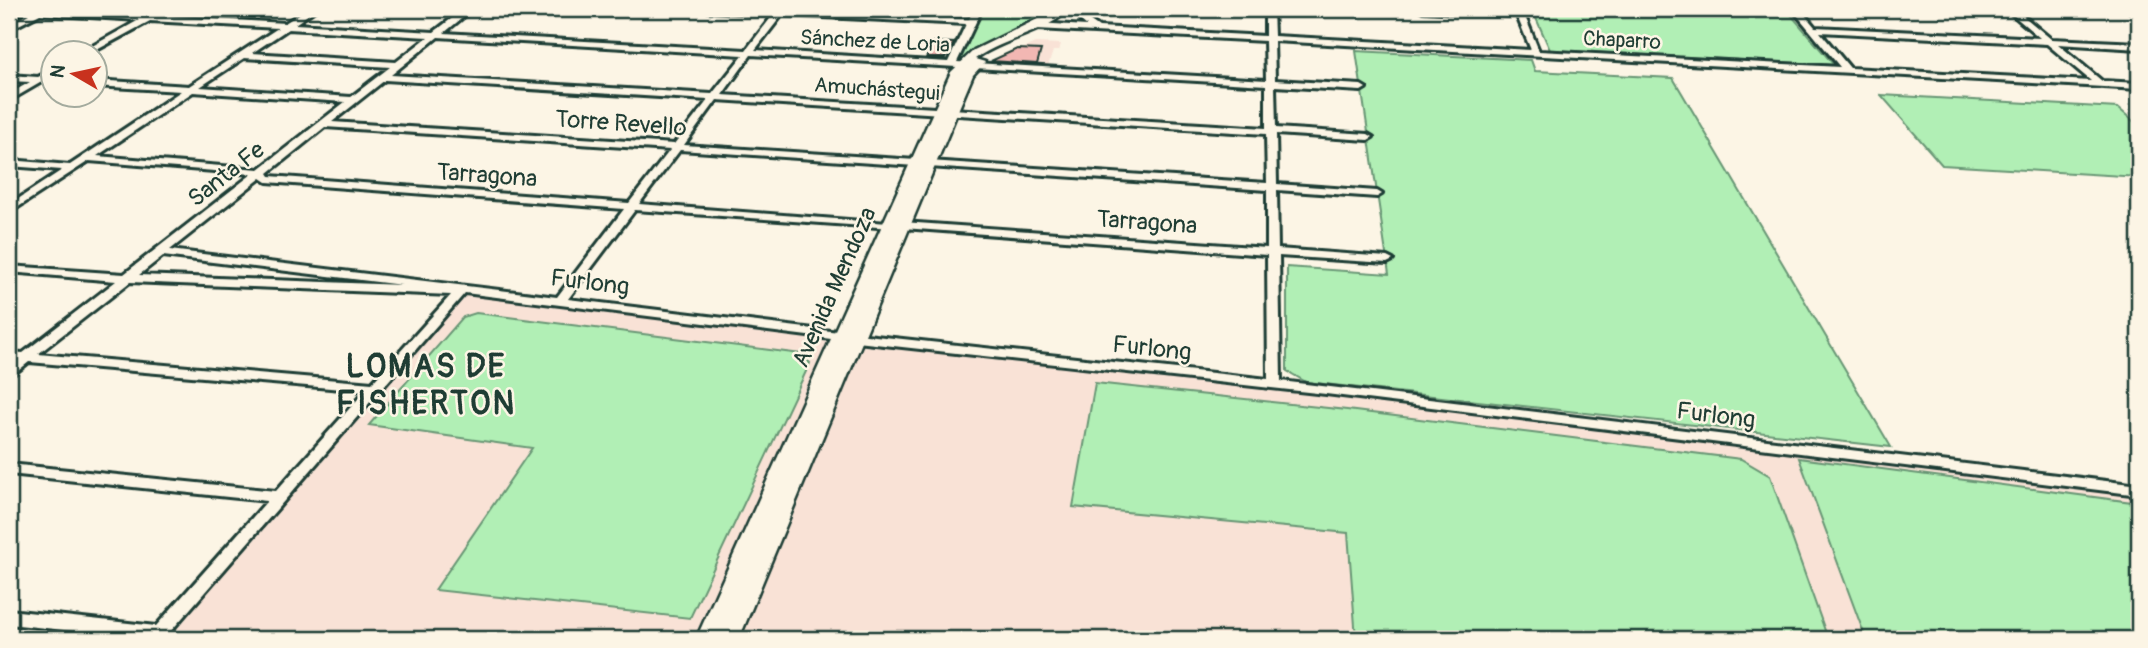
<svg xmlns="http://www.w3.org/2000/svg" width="2148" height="648" viewBox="0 0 2148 648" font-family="Pangolin,sans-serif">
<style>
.built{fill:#f9e2d6}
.green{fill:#b1efb5;stroke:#689674;stroke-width:2}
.building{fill:#f2b7b3;stroke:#1f3d34;stroke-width:2}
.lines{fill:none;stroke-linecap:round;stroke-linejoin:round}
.minor-casing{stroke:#1f3d34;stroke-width:6}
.secondary-casing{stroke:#1f3d34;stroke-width:5}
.minor{fill:#fcf5e5;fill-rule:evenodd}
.secondary{fill:#fcf5e5;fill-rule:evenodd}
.labels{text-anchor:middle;stroke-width:5;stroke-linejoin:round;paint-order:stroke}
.far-street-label{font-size:21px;fill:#1f3d34;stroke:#fcf5e5}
.street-label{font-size:24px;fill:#1f3d34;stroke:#fcf5e5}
.district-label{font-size:32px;font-weight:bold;letter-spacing:2px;fill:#1f3d34;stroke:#fcf5e5}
</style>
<rect width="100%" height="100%" fill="#fcf5e5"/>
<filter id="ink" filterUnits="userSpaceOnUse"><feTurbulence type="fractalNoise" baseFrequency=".0143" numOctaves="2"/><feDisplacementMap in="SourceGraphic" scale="14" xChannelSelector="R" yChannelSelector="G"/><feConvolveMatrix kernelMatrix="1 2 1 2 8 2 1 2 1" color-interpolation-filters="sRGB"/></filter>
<g filter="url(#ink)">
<!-- built -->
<path class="built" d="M1035,43L1061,44L1059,51H1053L1048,66L992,63Z
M462,290L1326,390L2139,490V639H154Z"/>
<!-- green -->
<path class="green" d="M978,9H1065L962,64L952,63Z
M1532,9H1786L1834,65L1550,50Z
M1356,51L1531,60L1535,71L1673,78L1891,447L1306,382L1287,371V267L1389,274Z
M1881,95L2118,108L2139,126V177L1942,165Z
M476,313L801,354L810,363L690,618L435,590L532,448L369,425L463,317Z
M1095,383L1347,410L1741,459L1770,476L1828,639H1356L1348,533L1073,507Z
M1799,458L2139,503V639H1866Z"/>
<!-- building -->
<path class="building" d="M934,42L954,43L945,58H926Z
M1017,49L1041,50L1037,64L991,61Z"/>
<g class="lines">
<!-- minor casing -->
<g class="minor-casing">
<path id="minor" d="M9,9H41L147,15L158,9H168L157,16L285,23L307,9H316L295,24L434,32L464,9H473L444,33L746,50L773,15L709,11L705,9H786L785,10L969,19L974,9H982L957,62L1266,80L1265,41L1037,29L1033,26L1037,23L1087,26L1081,21L1080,9H1088L1089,20L1099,27L1265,36V9H1273L1274,36L1531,50L1517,16L1423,11L1419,9L1515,11L1514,9H1522L1539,51L1840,67L1792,9H1800L1815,27L2040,38L2006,9H2015L2051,39L2139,43V49L2058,44L2102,81L2139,83V89L1274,41L1275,80L1361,85L1366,88L1361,91L1275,86L1276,128L1368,134L1373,137L1368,140L1276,134L1277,184L1377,191L1382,194L1377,197L1277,190L1278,249L1387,257L1393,260L1387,263L1279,256L1281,381L2139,485V495L1326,394L839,340L465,293L164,639H146L9,624V610L156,626L267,501L9,474V464L276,491L365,391L29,362L14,374L9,375V365L14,361L9,360V352L23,353L116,281L9,272V266L124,274L252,174L89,161L9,213V205L62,170L9,166V160L70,165L181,91L94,86V80L189,86L278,28L150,21L93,52H84L85,50L139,20L40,14L9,30V24L29,14L9,12ZM782,15L966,24L948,62L755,50ZM288,29L428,37L396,62L252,53ZM1820,32L2047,44L2091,81L1850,68ZM438,37L743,55L712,94L391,75ZM751,55L1266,85V128L722,95ZM244,58L390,67L351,97L200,87ZM385,80L708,100L674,144L332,122ZM193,92L345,102L259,169L97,156ZM717,100L1266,134L1267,183L929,161L924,164L929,167L1267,190V248L903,222L898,225L903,228L1267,255L1268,379L839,332L568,299L635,210L892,228L893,226L888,223L639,204L680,150L916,166L921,163L916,160L684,145ZM325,127L670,150L629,203L270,176L268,173ZM261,178L267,182L624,209L557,297L170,250ZM163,256L402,285L139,275ZM130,282L451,295L372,383L38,354Z
M2126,9H2139V11H2130Z
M52,70V76L9,101V94L30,82L9,81V75L38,77Z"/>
</g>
<!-- secondary casing -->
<g class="secondary-casing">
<path id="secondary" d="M1058,9H1070C1044,34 1004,38 975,59L985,62L973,75L957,113L739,639H717L929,149L717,639H696L951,72L974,50Z"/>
</g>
<!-- minor -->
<use href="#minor" class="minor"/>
<!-- secondary -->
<use href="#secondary" class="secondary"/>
</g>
</g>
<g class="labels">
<!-- far-street labels -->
<g class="far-street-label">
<text transform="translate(1622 40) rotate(3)" y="7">Chaparro</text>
<text transform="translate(875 41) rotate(3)" y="7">Sánchez de Loria</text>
<text transform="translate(877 89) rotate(4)" y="7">Amuchástegui</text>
</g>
<!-- street labels -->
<g class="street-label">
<text transform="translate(621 123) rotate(4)" y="8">Torre Revello</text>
<text transform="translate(226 174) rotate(-38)" y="8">Santa Fe</text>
<text transform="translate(487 175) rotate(4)" y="8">Tarragona</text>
<text transform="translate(1147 222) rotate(4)" y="8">Tarragona</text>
<text transform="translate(590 282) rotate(7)" y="8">Furlong</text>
<text transform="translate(834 287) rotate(-66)" y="8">Avenida Mendoza</text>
<text transform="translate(1152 348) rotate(6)" y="8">Furlong</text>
<text transform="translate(1716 415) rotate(7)" y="8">Furlong</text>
</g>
<!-- district labels -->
<g class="district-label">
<text x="426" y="377">LOMAS DE<tspan x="426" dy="37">FISHERTON</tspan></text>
</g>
</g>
<!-- margin -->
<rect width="2148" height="648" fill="none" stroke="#fcf5e5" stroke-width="35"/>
<rect x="18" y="18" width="2113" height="613" fill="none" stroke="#1f3d34" stroke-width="2.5" filter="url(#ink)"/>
<!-- north arrow -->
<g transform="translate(74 74) rotate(279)"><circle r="33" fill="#fcf5e5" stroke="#a4ab9e" stroke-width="2"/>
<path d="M0-5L12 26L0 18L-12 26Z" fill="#c8321e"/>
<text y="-10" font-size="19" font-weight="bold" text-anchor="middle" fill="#1f3d34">N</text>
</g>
</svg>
